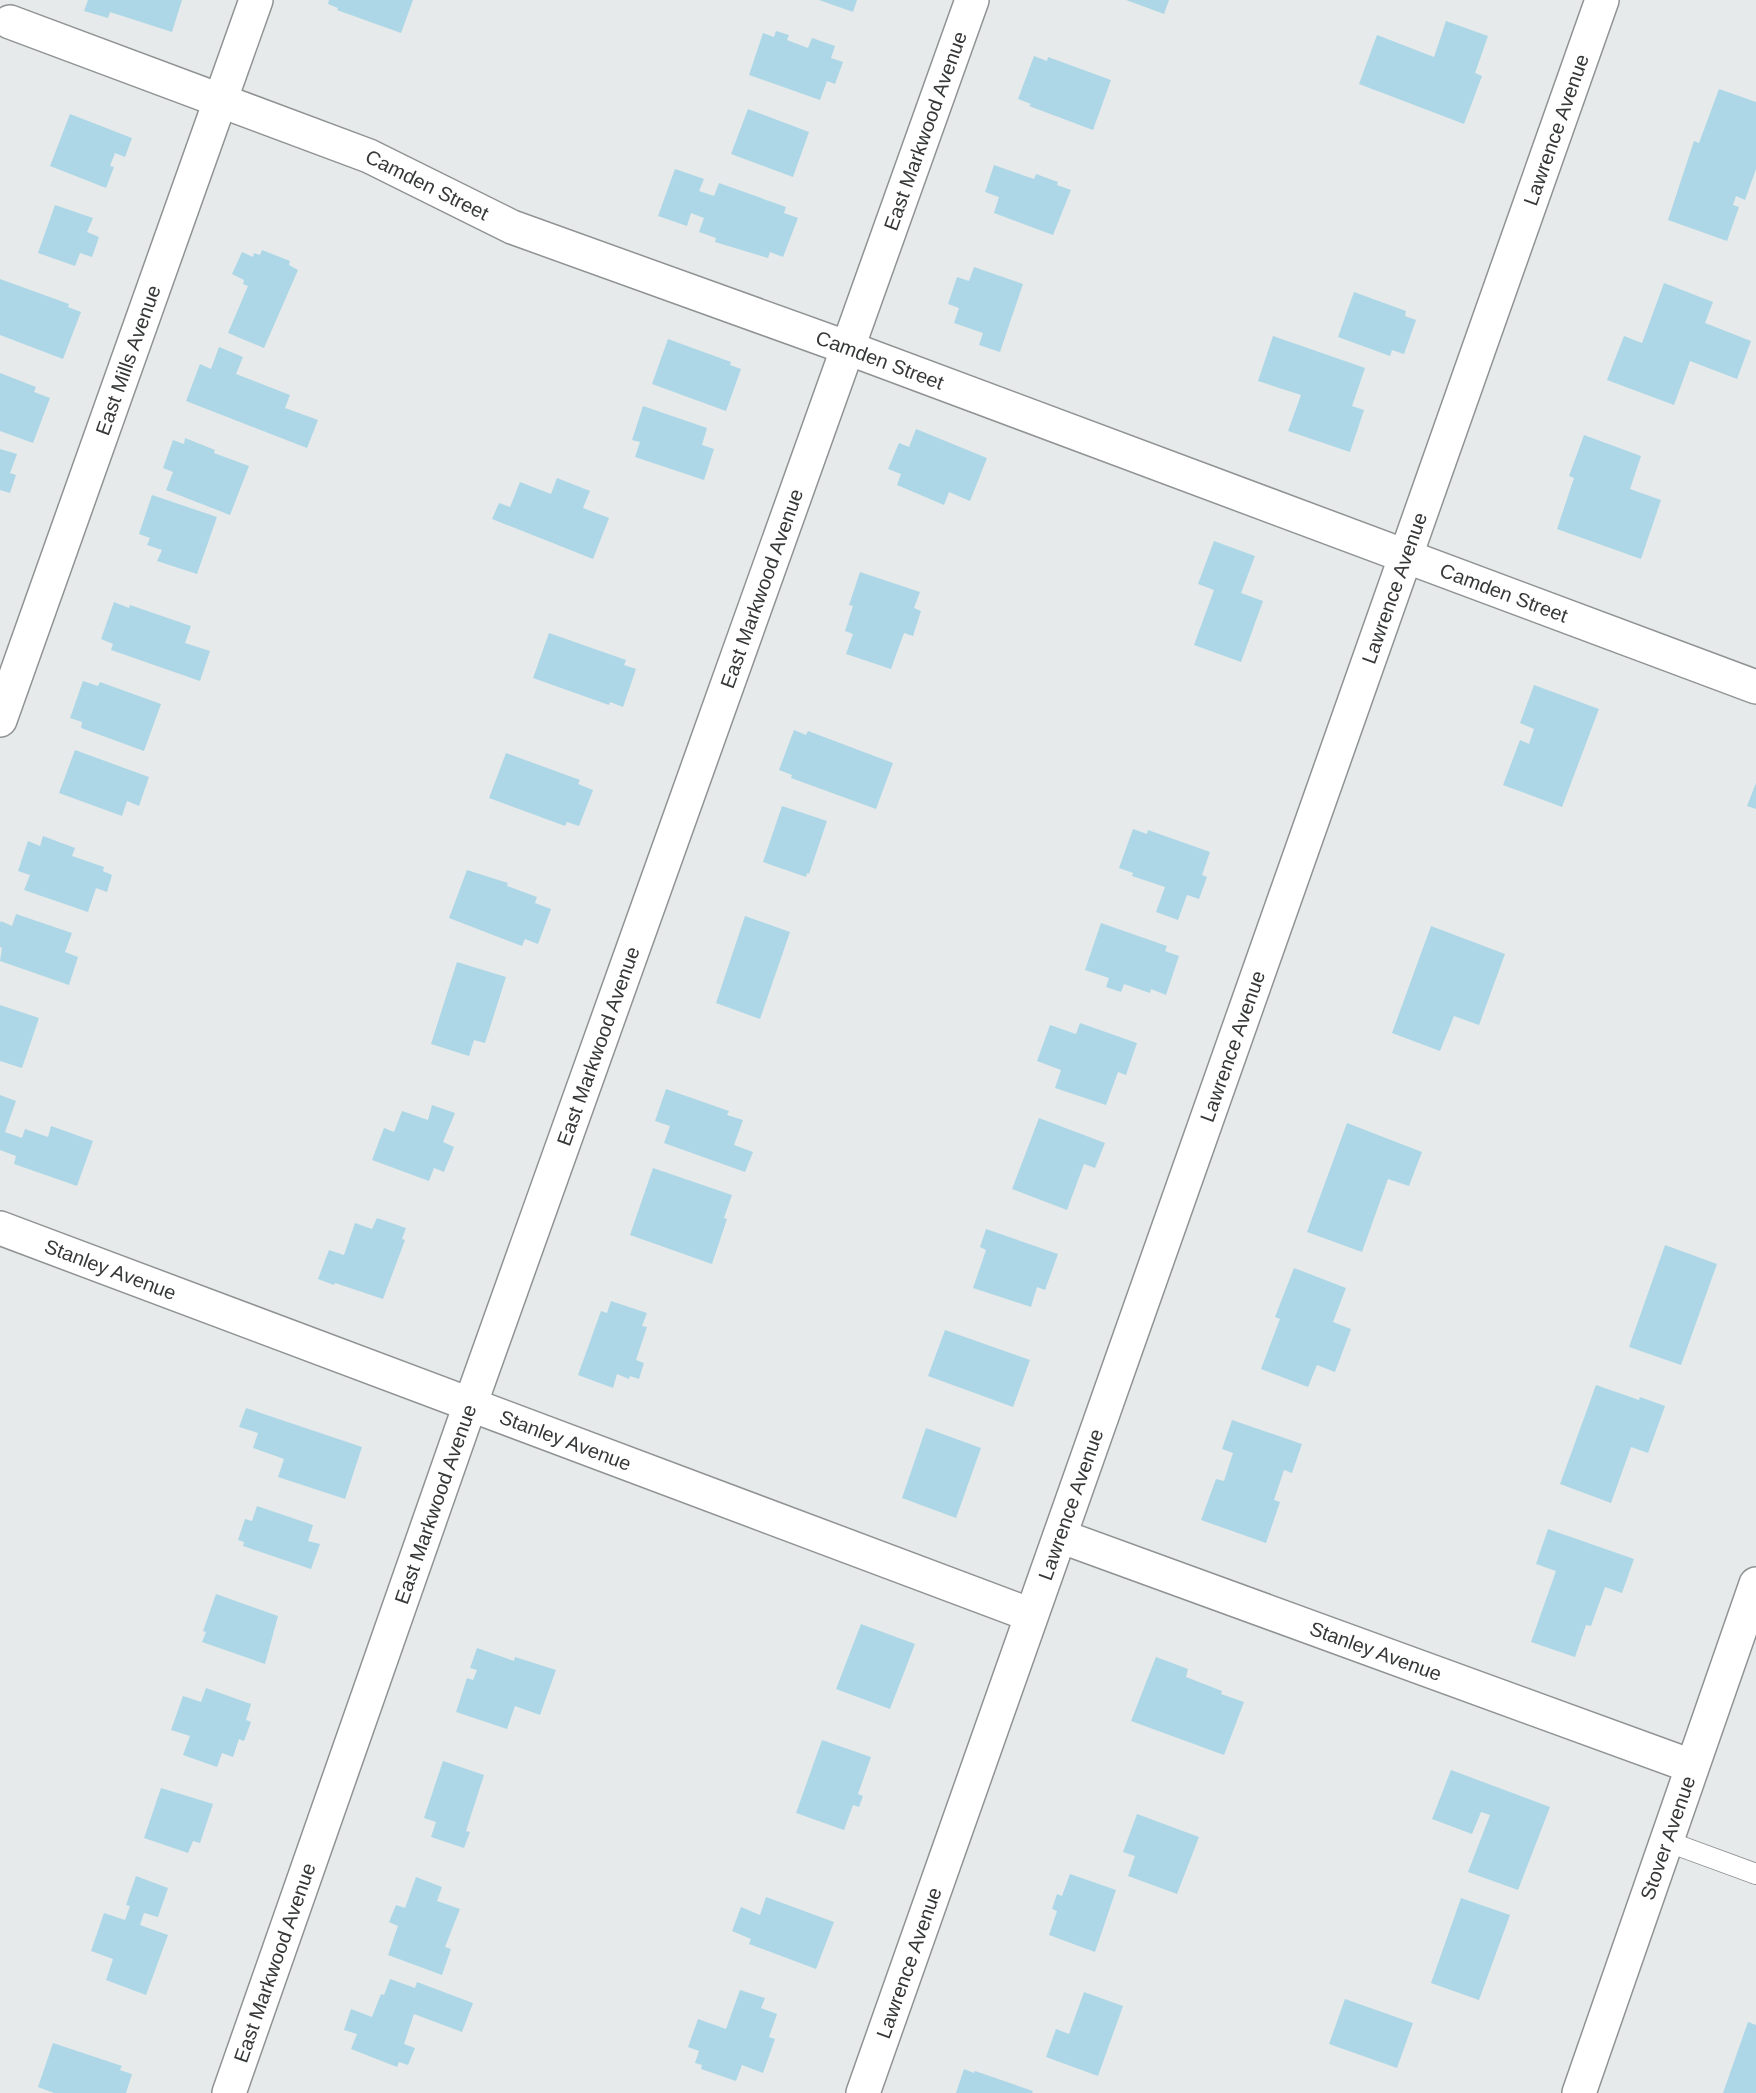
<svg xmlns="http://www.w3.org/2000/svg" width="1756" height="2093" viewBox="0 0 1756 2093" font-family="Arial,sans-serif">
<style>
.building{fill:#add7e7}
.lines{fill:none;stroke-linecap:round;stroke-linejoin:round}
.lane-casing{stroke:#909393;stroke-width:22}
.street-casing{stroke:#909393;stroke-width:36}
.lane{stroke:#fff;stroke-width:20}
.street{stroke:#fff;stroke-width:33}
.labels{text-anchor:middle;stroke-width:4.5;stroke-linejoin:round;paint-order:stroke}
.street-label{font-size:20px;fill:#363737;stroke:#fff}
</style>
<rect width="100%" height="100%" fill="#e6eaea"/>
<!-- building -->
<path class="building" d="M88,0H182L172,32L110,12L108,18L84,11Z
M329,0H413L401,33L337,10L338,8L328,4Z
M819,0H857L853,12Z
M1126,0H1169L1164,14Z
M1446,21L1488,36L1475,73L1482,76L1464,124L1359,84L1377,35L1434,57Z
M776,31L789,35L787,40L808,48L812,38L835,46L831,58L843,62L835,84L827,81L820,100L749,75L763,33L774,37Z
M1034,56L1047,61L1048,57L1111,80L1093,130L1029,106L1031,104L1018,99Z
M1719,89L1756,102V169L1745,200L1736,196L1733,205L1739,207L1727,241L1668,220L1694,141L1699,143Z
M748,109L809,132L793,177L731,154Z
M70,114L132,138L125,157L115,153L110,166L114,167L106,188L50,166Z
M994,165L1034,179L1036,174L1058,182L1057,185L1071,190L1053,235L994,213L999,197L985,192Z
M675,169L704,179L699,191L714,196L719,183L786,207L784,213L798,218L783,257L770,252L768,258L715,242L716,238L699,232L704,218L691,213L687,226L658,216Z
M55,205L93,218L87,232L99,237L92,257L80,253L75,266L38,253Z
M262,250L290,261L289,265L298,270L264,348L228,333L248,286L243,284L244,280L232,274L242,252L253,257L254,253L260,255Z
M974,267L1023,284L1000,352L979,345L983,333L954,323L959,308L948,304L957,277L969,281Z
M0,279L69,304L68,307L81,312L63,359L0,335Z
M1664,283L1713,302L1705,323L1751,341L1737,379L1690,361L1674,405L1607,380L1624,336L1642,343Z
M1354,292L1406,311L1405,316L1416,320L1404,354L1392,350L1390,356L1338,337Z
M1273,336L1365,368L1352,406L1364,410L1350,452L1288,431L1301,395L1258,381Z
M668,339L731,362L730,365L741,369L726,411L652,384Z
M219,347L243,357L236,374L290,395L285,408L318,420L307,448L186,401L200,364L211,369Z
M0,373L36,387L34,392L50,398L33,443L0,431Z
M643,406L707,428L702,445L714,449L704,480L635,457L640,442L632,440Z
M916,429L987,458L970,501L949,492L944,505L897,485L901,474L888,469L899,443L909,447Z
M1584,435L1641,456L1630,489L1661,500L1641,559L1557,529L1574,478L1569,476Z
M185,438L215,450L214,453L249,466L230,515L166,490L173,472L163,468L173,440L184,444Z
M0,449L17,454L10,473L16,475L10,493L0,490Z
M557,478L590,491L583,508L609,518L593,559L492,519L499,503L510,507L520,482L551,494Z
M152,495L217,517L197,574L157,561L162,550L147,545L150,538L139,534Z
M1214,541L1255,556L1241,593L1263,601L1241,662L1194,645L1214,590L1198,584Z
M860,572L920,592L914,608L921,611L913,636L904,633L891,669L846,654L853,634L845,631L853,606L849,605Z
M114,602L129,608L130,605L191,626L185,643L210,651L200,681L111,650L113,644L101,639Z
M549,633L626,660L624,665L636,669L623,707L610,702L609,705L533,678Z
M83,681L98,686L100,682L161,704L144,751L81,728L82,722L70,718Z
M1534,685L1599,709L1562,807L1503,785L1520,740L1529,744L1534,729L1520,723Z
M794,730L806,735L808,731L893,763L876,809L791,778L792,775L779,770Z
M75,750L149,777L139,806L127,801L122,816L59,793Z
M506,753L580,780L578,784L593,790L579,826L567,822L565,826L489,798Z
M1756,783V809L1747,806Z
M782,806L827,821L809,874L807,873L806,877L763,862Z
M1133,829L1147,834L1148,830L1210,852L1202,875L1207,877L1199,899L1187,895L1178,920L1156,912L1165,887L1132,876L1133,873L1119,868Z
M43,836L75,848L72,856L104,867L103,871L112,875L107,892L96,888L88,912L24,890L30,875L18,871L28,841L40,846Z
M467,870L508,883L507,886L537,897L535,903L551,909L538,944L525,939L522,946L449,918Z
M16,914L72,933L65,952L78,957L69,985L0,961L2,948L0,947V923L1,921L12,926Z
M745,916L790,932L760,1019L716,1003Z
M1101,923L1167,946L1165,951L1179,956L1166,995L1151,989L1150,993L1124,984L1121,992L1106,987L1109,978L1085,970Z
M1431,926L1505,954L1479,1025L1454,1016L1440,1051L1392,1033Z
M457,962L506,977L485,1043L474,1040L469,1056L431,1044Z
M0,1005L39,1018L22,1068L0,1061Z
M1080,1023L1137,1043L1126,1075L1118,1072L1106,1105L1055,1088L1061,1070L1037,1061L1050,1025L1076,1034Z
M666,1089L729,1111L727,1115L743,1120L734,1145L753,1152L745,1172L664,1143L670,1126L655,1121Z
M0,1095L16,1101L5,1132L22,1138L25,1129L48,1137L51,1126L93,1141L77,1186L14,1164L16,1156L0,1150Z
M432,1105L455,1113L443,1142L454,1147L444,1172L434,1168L429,1181L372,1160L384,1128L394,1132L402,1111L428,1120Z
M1039,1118L1105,1143L1095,1168L1084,1164L1067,1210L1012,1189Z
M1347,1123L1422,1152L1409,1186L1388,1179L1362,1252L1307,1232Z
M653,1168L732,1195L724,1218L727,1219L712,1264L630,1235Z
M377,1218L406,1228L402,1239L405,1240L383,1299L335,1283L334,1285L318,1279L329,1250L344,1255L355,1223L372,1229Z
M986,1229L1058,1254L1045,1290L1037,1287L1031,1307L973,1288L986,1250L980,1247Z
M1665,1245L1717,1264L1681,1365L1629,1347Z
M1294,1268L1346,1288L1333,1322L1351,1329L1335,1372L1317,1365L1308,1387L1261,1369L1280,1319L1275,1317Z
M611,1301L647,1313L642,1326L647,1327L636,1360L644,1363L639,1379L630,1376L629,1379L617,1374L613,1388L578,1375L601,1311L607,1313Z
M945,1330L1030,1360L1013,1407L928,1376Z
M1596,1385L1639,1400L1640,1397L1665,1406L1648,1453L1631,1447L1611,1503L1560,1484Z
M246,1408L362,1447L345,1499L278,1477L284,1459L253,1448L258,1433L239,1427Z
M1232,1420L1302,1444L1292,1473L1284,1470L1274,1500L1280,1502L1266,1543L1201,1520L1216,1479L1224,1481L1233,1453L1222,1449Z
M926,1428L981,1448L956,1518L902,1498Z
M257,1506L313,1525L308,1541L320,1544L311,1569L243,1546L244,1542L238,1540L245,1519L252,1521Z
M1548,1529L1634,1559L1622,1593L1605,1587L1591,1626L1586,1625L1575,1657L1531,1642L1556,1571L1536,1564Z
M216,1594L278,1616L265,1664L202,1642L206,1632L203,1631Z
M861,1624L915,1644L890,1709L836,1689Z
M477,1648L514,1661L515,1657L556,1670L540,1715L515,1706L507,1729L456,1712L467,1678L473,1680L477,1670L470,1668Z
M1156,1657L1188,1669L1186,1677L1222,1691L1221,1694L1244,1702L1224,1755L1131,1721Z
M206,1688L251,1704L246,1720L251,1722L244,1741L239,1739L233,1757L222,1753L217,1767L183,1755L190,1736L171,1730L183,1696L201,1702Z
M822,1740L871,1757L858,1794L863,1796L859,1807L853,1805L844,1830L796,1813Z
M443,1761L484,1775L466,1831L470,1832L464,1848L431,1837L436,1822L424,1818Z
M1451,1770L1550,1807L1518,1890L1468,1872L1490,1815L1481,1812L1472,1834L1432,1819Z
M161,1788L213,1804L200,1843L193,1841L188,1853L144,1838Z
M1137,1814L1199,1837L1177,1894L1128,1876L1135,1856L1123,1852Z
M1070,1874L1116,1890L1095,1952L1049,1935L1057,1911L1052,1909L1057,1894L1062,1896Z
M136,1876L168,1888L158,1917L144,1913L140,1925L168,1935L146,1995L106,1980L113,1959L91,1951L104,1913L125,1920L130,1906L126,1905Z
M416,1877L442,1887L437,1901L460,1909L445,1947L451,1949L442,1975L388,1955L398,1926L389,1922L396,1905L405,1908Z
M766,1897L834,1922L816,1969L749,1944L751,1939L732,1931L741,1907L760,1915Z
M1461,1898L1510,1915L1479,2000L1431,1983Z
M390,1979L415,1988L417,1982L473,2003L462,2032L414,2014L404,2044L415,2048L408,2065L399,2062L397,2067L351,2049L357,2034L344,2030L351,2009L372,2017L381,1994L384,1995Z
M740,1990L765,1998L761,2008L777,2014L769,2037L775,2039L763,2073L742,2065L736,2081L701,2069L702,2065L695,2063L699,2051L688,2047L698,2019L726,2029Z
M1084,1992L1123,2006L1098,2076L1046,2057L1056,2029L1069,2034Z
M1345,1999L1413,2023L1397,2068L1329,2044Z
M1748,2022L1756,2025V2093H1723Z
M53,2043L122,2066L120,2070L132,2074L126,2093H54L38,2087Z
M964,2069L974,2073L975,2071L1033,2091L1032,2093H956Z"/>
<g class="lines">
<!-- lane casing -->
<g class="lane-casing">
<path id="lane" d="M1666,1841L1756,1874"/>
</g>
<!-- street casing -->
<g class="street-casing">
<g id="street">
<path id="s1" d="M10,22L369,156L512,227L848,348L1756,687"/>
<path id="s2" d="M0,720L256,0"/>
<path id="s3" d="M0,1228L1031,1615"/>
<path id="s4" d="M1060,1536L1691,1766"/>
<path id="s5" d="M229,2093L470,1405L972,0"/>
<path id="s6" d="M863,2093L1602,0"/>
<path id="s7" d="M1579,2093L1756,1584"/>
</g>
</g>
<!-- lane -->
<use href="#lane" class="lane"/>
<!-- street -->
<use href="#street" class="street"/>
</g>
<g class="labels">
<!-- street labels -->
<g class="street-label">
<text dy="7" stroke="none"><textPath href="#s5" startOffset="2082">East Markwood Avenue</textPath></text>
<text dy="7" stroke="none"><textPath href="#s6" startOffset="2082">Lawrence Avenue</textPath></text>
<text dy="7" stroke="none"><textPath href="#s1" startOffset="448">Camden Street</textPath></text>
<text dy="7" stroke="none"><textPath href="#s2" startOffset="382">East Mills Avenue</textPath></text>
<text dy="7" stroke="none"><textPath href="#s1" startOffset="934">Camden Street</textPath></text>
<text dy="7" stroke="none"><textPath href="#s5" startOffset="1596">East Markwood Avenue</textPath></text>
<text dy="7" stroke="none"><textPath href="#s6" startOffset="1596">Lawrence Avenue</textPath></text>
<text dy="7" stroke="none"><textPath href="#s1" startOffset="1600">Camden Street</textPath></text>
<text dy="7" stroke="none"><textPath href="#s5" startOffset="1110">East Markwood Avenue</textPath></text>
<text dy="7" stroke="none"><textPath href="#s6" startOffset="1110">Lawrence Avenue</textPath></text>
<text dy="7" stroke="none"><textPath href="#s3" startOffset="118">Stanley Avenue</textPath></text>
<text dy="7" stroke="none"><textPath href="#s3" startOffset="604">Stanley Avenue</textPath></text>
<text dy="7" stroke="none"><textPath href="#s5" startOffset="624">East Markwood Avenue</textPath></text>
<text dy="7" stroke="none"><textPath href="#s6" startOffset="624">Lawrence Avenue</textPath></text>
<text dy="7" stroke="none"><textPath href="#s4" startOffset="336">Stanley Avenue</textPath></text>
<text dy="7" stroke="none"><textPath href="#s7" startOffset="270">Stover Avenue</textPath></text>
<text dy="7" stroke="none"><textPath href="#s5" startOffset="138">East Markwood Avenue</textPath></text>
<text dy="7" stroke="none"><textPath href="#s6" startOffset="138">Lawrence Avenue</textPath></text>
</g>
</g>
</svg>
